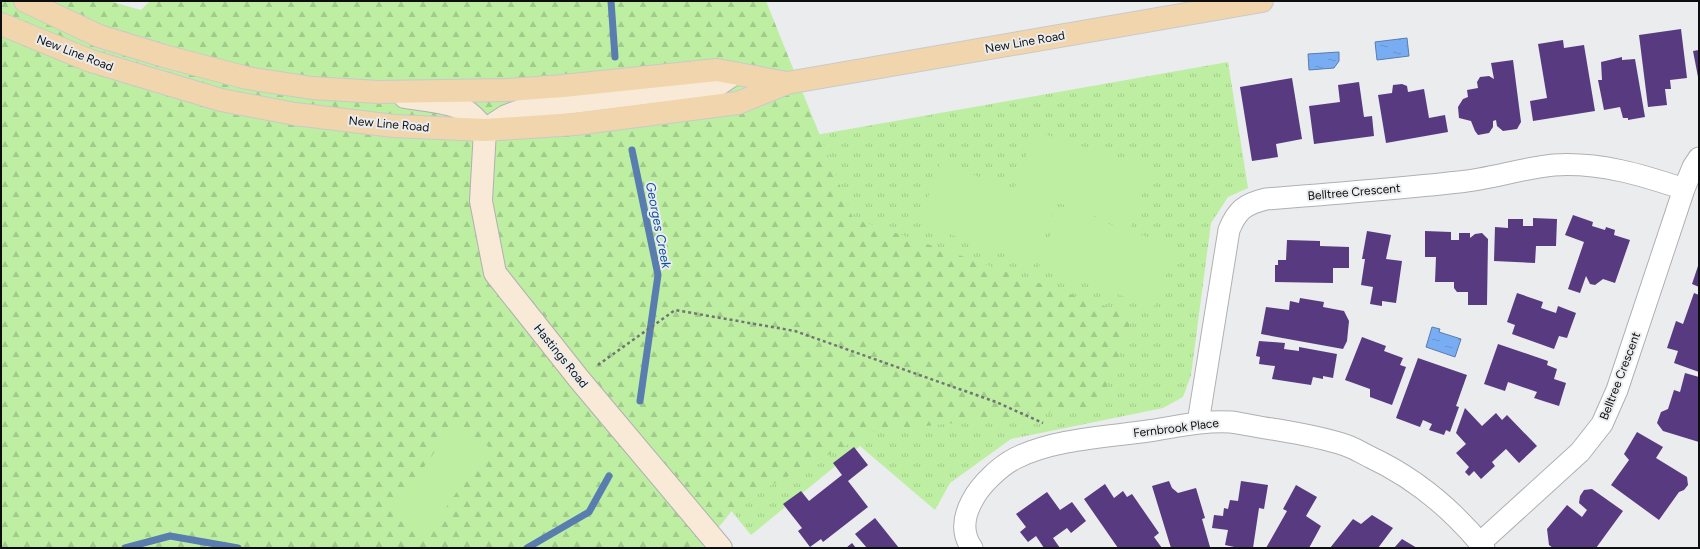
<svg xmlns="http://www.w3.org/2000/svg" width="1700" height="549" viewBox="0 0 1700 549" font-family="Figtree,sans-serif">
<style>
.grass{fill:url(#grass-tufts)}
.forest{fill:url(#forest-firs)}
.garden{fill:#bdeea2}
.water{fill:url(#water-ripples);stroke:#597daf}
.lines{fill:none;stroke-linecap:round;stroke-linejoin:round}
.stream{stroke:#597daf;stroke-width:7}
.building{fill:#573a80}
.street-casing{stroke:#afb0b3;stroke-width:23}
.secondary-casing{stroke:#afb0b3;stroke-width:24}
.primary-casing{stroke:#cacaca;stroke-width:24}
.path{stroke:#727374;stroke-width:2.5;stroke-dasharray:3 3;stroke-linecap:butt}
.street{stroke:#fff;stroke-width:21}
.secondary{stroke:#f8ead6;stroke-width:22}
.primary{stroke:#f1d5ad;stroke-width:22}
.labels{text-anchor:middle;stroke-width:4;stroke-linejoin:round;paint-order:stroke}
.street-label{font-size:12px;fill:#0d0e0f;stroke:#eaecee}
.water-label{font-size:13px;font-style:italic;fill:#0751a1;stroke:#eaecee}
</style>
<defs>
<pattern id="grass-tufts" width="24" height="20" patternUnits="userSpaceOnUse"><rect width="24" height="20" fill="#bdeea2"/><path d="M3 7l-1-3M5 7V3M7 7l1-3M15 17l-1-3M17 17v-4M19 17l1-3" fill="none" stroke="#a1cb8a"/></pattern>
<pattern id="forest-firs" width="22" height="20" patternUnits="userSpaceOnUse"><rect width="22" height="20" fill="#bdeea2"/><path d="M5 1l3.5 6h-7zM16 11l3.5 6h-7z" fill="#a1cb8a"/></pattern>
<pattern id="water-ripples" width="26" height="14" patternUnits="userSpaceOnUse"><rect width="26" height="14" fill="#79adf3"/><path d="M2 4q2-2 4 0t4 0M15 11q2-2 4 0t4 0" fill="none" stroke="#6794cf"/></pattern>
</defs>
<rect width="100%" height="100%" fill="#eaecee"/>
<!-- grass -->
<path class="grass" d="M1228,62L1248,188L1228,197L1211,223L1191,375L1183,397L1163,408L1011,439L950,483L935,510L860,446L751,535L638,396L646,165Z"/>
<!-- forest -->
<path class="forest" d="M1,1H109L141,10L150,1H766L853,218L1133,316L1099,407L872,432L739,502L702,548H1Z"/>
<!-- garden -->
<path class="garden" d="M1035,131L1151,169L1130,229L1015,187Z
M940,163L1056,204L1034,265L919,223Z
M1060,207L1176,247L1154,307L1039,267Z
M455,423L489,447L427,534L394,510Z"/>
<!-- water -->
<path class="water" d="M1407,38L1409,56L1377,60L1375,42Z
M1339,52V61L1334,68L1309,70L1308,54Z
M1432,327L1440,329L1439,332L1461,339L1455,357L1426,347Z"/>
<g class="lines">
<!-- stream -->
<path class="stream" d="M611,1L615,57
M632,150L658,275L640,401
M125,548L170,536L238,548
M527,548L589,512L609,476"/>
</g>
<!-- building -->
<path class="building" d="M1681,29L1687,78L1670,80L1671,89H1665L1667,105L1648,107L1639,35Z
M1563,40L1564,48L1584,45L1595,111L1533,121L1530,101L1547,98L1538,44Z
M1699,50V77H1698L1693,51Z
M1622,57V60L1635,59L1645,117L1628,120V118H1623L1620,107L1604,110L1598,80H1602L1601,62Z
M1513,60L1521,122L1517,129L1503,131L1497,126L1496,120L1493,121V127L1489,133L1478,135L1475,131L1471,121L1459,118L1458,107L1463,99L1468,97L1467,90L1478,88L1477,82L1480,77L1489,76L1494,79L1491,63Z
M1292,78L1302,139L1276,144L1278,157L1252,161L1240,87Z
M1359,82L1364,117L1372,116L1374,136L1314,144L1309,106L1340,102L1338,85Z
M1402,84L1407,86L1408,92L1424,89L1429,118L1445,115L1448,132L1386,143L1378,95L1392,93L1393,85Z
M1573,215L1593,222L1592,226L1605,230L1606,227L1615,230L1614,235L1630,240L1615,283L1603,279L1595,285L1590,284L1586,276L1580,293L1568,289L1584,242L1565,235Z
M1533,218L1557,219L1556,246H1536L1535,263L1494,261L1495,227L1508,228V219H1523V226H1533Z
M1367,231L1391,235L1386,259L1402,261L1396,303L1382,301V306L1370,304L1373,287L1361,285L1365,259H1362Z
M1425,231L1451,232V240H1459V233H1470V238L1475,234L1482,233L1488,239L1487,305H1468V292H1457L1454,288V282H1435L1436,257H1425Z
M1287,240L1320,241V246L1349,247V268H1333V283L1275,282V265H1278V260H1286Z
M1699,263V287L1692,284Z
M1517,293L1543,302L1541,308L1556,313L1558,306L1576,313L1567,338L1559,336L1554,349L1512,334L1515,325L1507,322Z
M1694,293L1699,295V372L1674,363L1678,351L1667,348L1676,321L1683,324Z
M1300,298L1324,302L1323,307L1344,311L1349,321L1347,341L1343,349L1261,334L1266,307L1289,310L1290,301L1299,303Z
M1362,337L1386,346L1384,351L1403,358L1400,365L1406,367L1392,405L1370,397V389L1345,380Z
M1259,341L1285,343L1284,349L1299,351V347L1337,354L1333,378L1323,376V379L1313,377L1311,385L1272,379L1275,366L1259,364L1260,357L1256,356Z
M1498,344L1548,361L1547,365L1557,369L1554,379L1566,383L1559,406L1534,398L1537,392L1508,382L1505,391L1484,384Z
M1418,358L1467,375L1456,406L1459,407L1450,432L1446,430L1444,435L1429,430L1432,424L1423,420L1420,427L1396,418Z
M1685,373L1699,377V442L1663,431L1657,423L1661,412L1668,409L1674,390L1680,392Z
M1465,408L1482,426L1496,413L1502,420L1507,415L1537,446L1519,463L1506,449L1492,462L1495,466L1481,479L1474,471L1469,476L1465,472L1469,467L1456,453L1466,444L1456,433Z
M1637,432L1663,447L1656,458L1687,477L1688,485L1684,490L1679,492L1659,520L1611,485L1629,460L1624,454Z
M854,447L868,465L848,481L868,507L823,542L821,539L810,547L798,531L802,528L783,504L801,491L809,501L842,475L833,463Z
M1169,481L1172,488L1178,493L1196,488L1205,518L1202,519L1210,547L1206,548H1171L1152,486Z
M1241,481L1268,485L1264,509L1259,508L1253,548H1239L1225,545L1228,530L1212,528L1214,515L1223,516L1224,508L1228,509L1230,500L1238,501Z
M1105,484L1114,498L1123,491L1127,497L1132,494L1159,533L1154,537L1162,548H1118L1084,499Z
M1296,485L1317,497L1306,516L1321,526L1309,548H1266L1287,511L1283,509Z
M1592,489L1623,511L1596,548H1553L1549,545L1547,529L1567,505L1582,517L1587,510L1579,503L1580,496L1584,490Z
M1047,492L1060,510L1072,502L1086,521L1071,533L1067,528L1053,538L1060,548H1044L1036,536L1028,542L1020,532L1026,527L1016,514Z
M1372,515L1393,528L1378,548H1330L1353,519L1361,524Z
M875,518L899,548H867L855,534Z
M1402,539L1417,548H1394Z
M852,543L856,548H846Z"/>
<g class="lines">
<!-- street casing -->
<g class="street-casing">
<path id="street" d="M1684,189L1693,167L1699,158
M1198,423L1229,230C1237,210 1245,204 1266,199C1330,194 1395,189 1459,182C1491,179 1522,168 1554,165C1600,162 1642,175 1684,189L1617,390L1602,424L1580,452L1480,543
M972,548C961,533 964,516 972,501C980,485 1000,466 1016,458C1054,439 1106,437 1148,431C1175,427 1204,420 1231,422C1245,424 1258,427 1272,429C1296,433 1321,437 1345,445C1354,448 1362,453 1370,457C1415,478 1453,510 1484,548"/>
</g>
<!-- secondary casing -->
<g class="secondary-casing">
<path id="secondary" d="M405,97C423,100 446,101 463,109C472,114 479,122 485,130
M485,130L481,201L495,273L579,379L721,548
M485,130L506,116L531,107L719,84L734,74"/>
</g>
<!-- primary casing -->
<g class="primary-casing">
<path id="primary" d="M25,1L99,36L164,56L247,78L312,88L378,92L507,90L563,86L717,70L787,83
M1,24L91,61L221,100L295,114L394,126L485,130L575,124L738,103L787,83L1262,1"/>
</g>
<!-- path -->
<path class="path" d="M598,365L675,310L795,331L996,402L1043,423"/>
<!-- street -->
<use href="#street" class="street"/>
<!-- secondary -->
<use href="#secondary" class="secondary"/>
<!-- primary -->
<use href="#primary" class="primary"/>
</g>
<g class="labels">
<!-- street labels -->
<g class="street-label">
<text transform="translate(1025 42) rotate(-10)" y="4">New Line Road</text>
<text transform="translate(75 53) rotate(21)" y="4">New Line Road</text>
<text transform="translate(389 124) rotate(5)" y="4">New Line Road</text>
<text transform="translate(1354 192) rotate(-5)" y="4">Belltree Crescent</text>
<text transform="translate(561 356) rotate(51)" y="4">Hastings Road</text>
<text transform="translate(1620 376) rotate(-69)" y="4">Belltree Crescent</text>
<text transform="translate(1176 428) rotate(-7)" y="4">Fernbrook Place</text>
</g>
<!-- water labels -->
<g class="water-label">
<text transform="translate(659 225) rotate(79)" y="5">Georges Creek</text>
</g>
</g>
<!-- border -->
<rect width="1700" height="549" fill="none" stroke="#0d0e0f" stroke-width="4"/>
</svg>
